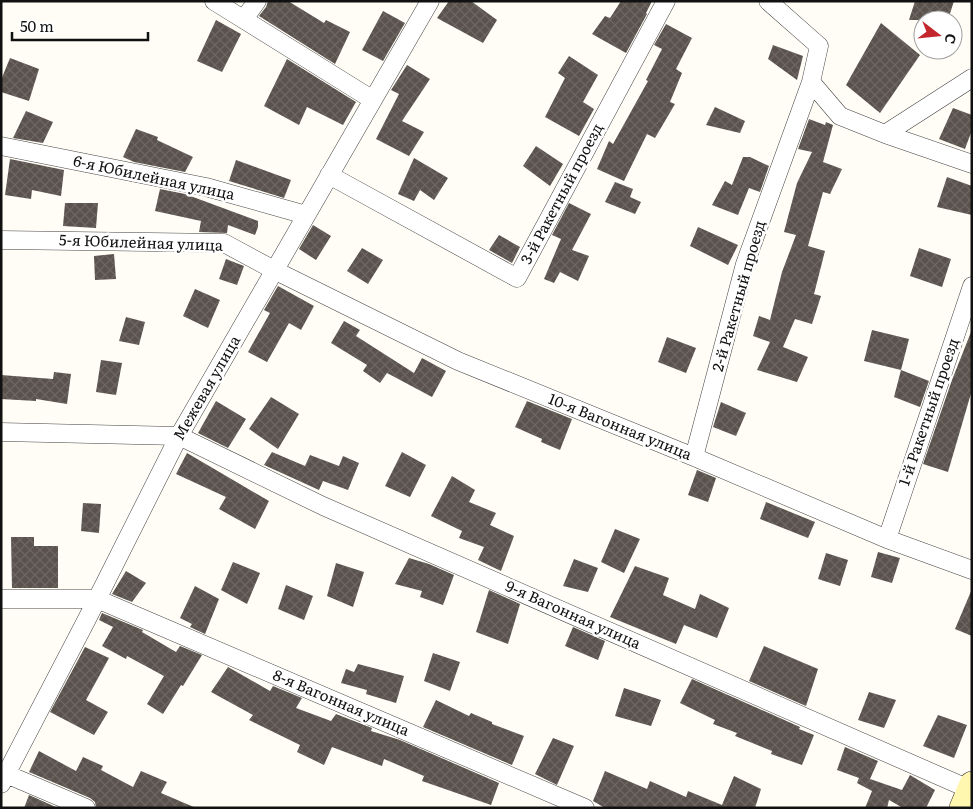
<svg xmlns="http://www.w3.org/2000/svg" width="973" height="809" viewBox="0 0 973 809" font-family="Literata,serif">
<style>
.building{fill:url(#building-cross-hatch)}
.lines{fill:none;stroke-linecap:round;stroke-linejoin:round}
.street-casing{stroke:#444;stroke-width:19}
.secondary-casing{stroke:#333;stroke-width:26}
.street{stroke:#fff;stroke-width:18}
.secondary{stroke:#fff6b0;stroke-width:25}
.labels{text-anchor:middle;stroke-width:5;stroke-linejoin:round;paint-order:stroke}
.street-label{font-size:15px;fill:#111;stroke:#fff}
</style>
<defs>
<pattern id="building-cross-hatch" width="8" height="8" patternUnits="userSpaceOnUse" patternTransform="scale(1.25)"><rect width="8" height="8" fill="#5a524d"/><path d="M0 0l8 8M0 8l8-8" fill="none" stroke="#6d6662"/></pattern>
</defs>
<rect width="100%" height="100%" fill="#fffdf5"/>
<!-- building -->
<path class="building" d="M268,1H288L324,23L326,20L350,32L335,64L259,16L266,7Z
M449,1H471L497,20L483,43L437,18Z
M621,1H652L646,13L647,14L626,53L592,34L605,16L610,18Z
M915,1H954L948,20H909Z
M383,11L405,23L383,61L362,50Z
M216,20L241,34L222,72L197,61Z
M881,23L920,55L880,113L846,85Z
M666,24L692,38L676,69L682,73L670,102L675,104L655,138L647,134L624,181L597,169L609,141L613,144L648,81L646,80L662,49L654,45Z
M773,45L803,56L797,80L768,59Z
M569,56L598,75L583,102L594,109L579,136L545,117L565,78L558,73Z
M10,58L39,69L29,101L1,92V80Z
M287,59L356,102L343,125L307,107L299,125L264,106Z
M407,65L430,79L402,121L424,132L409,156L376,139L399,94L391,90Z
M715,107L745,121L740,133L706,125Z
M953,108L972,115V130L965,149L939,139Z
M26,111L53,122L43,143L13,138Z
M809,119L825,125L826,122L833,125L823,162L842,169L830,194L823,192L808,246L825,251L814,294L821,296L812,324L795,319L783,347L808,357L797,382L757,370L770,342L753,336L759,316L770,320L782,272L796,235L784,232L797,183L812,152L798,149Z
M136,129L158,137L157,140L193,157L185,172L134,162L123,157Z
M536,146L563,164L550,186L523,166Z
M743,157H750L769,166L760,192L749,188L738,215L712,205L725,181L732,185Z
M414,158L448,178L434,200L420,190L414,201L398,194Z
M10,159L64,170L61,196L32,190L31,199L5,195Z
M236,160L291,180L284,198L229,181Z
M947,177L972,186V215L937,207Z
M615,182L633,189L630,197L641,202L635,214L605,202Z
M160,189L185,194L258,221V227L255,235L228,225L227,233L199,232L201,221L155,211Z
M65,203H98L96,228L63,226Z
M569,203L591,214L572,250L589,256L578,281L560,272L554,283L544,279L561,239L552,235Z
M313,225L331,236L316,260L299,249Z
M698,227L738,245L728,265L690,246Z
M499,235L520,247L512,263L489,250Z
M362,248L383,260L368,284L347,271Z
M919,248L951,259L942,287L910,276Z
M114,254L116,279L95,280L94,256Z
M226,259L244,266L237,285L219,279Z
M278,286L314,306L301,330L289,323L267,362L248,352L270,313L264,310Z
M195,289L220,300L208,328L183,316Z
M126,317L145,322L139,345L119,341Z
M344,321L360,330L356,336L414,373L422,358L446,371L432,397L387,373L380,383L363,371L367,365L331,343Z
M872,330L909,339L901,370L864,361Z
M971,332L972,390L948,472L923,464L952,380Z
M667,337L696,348L686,373L658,362Z
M101,360L122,363L116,395L96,392Z
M901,370L929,381L920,407L894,397Z
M54,372L71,374L67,404L36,399V401L1,399V375L53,379Z
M271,397L299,414L278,449L249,429Z
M216,401L246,419L228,448L198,433Z
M527,401L572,419L560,450L541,442L542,439L515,427Z
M721,402L746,413L736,436L713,427Z
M272,452L305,466L310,455L339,466L343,456L359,463L348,490L323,481L319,490L264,465Z
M402,452L426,465L410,497L385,486Z
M187,453L269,501L255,529L219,509L226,497L176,474Z
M697,470L716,478L708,502L688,495Z
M452,476L475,490L469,502L496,513L490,525L514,536L501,571L478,560L484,547L459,538L462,531L431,516Z
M766,502L815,522L808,538L760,519Z
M83,503L101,504L99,533L81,531Z
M615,529L640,539L624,573L601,562Z
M11,537H34V546H58V588H12Z
M878,552L900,558L892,583L871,577Z
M826,553L848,560L840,586L818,579Z
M409,558L429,564L454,575L443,605L420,597L422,591L395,584Z
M574,559L598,568L588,592L563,586Z
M233,562L260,573L247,604L221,590Z
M336,563L364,572L353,607L327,596Z
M635,566L669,578L663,595L695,609L700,594L729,608L717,638L684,625L676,644L610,617Z
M126,571L146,583L132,602L112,594Z
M286,585L313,596L304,620L278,609Z
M195,586L219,599L205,634L190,627L192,624L180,618Z
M972,589V636L955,629Z
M489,590L520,604L508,644L476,632Z
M102,613L143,630L142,632L176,652L180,646L202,655L183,686L181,685L163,714L147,704L164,676L127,656L126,659L102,646L113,627L99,620Z
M573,627L605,641L598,660L565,646Z
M764,646L818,669L806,706L749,681Z
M85,647L109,658L86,700L108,712L94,735L50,712Z
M433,653L460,662L450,691L424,681Z
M358,664L404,676L396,703L366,694L367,690L341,683L346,669L354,672Z
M228,667L270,691L273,686L302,698L296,708L331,721L336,714L372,728L371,731L400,740L499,783L491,805L422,781L424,776L384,759L382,766L332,747L324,765L297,752L300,745L249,720L253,715L211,692Z
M692,679L800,727L799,729L814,735L802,765L771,754L772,751L735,736L737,733L713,724L715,720L680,703Z
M624,688L661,700L651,726L615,716Z
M869,692L896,700L884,728L858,720Z
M436,700L469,716L471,713L492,722V724L524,736L512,765L423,727Z
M938,715L967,725L954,758L923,746Z
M553,738L574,746L557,785L535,774Z
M845,747L878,761L870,779L902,790L910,775L935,790L926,808H903L889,800L887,808H865L872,791L857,783L859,778L837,770Z
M39,751L76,771L83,757L103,766L101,770L133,787L141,771L167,782L161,793L196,808H96L95,802L90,798L29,772Z
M605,771L647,789L650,781L686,797L688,791L722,805L734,776L761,789L755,808H605L593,801Z
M29,795L58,808H24Z"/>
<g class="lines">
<!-- street casing -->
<g class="street-casing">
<path id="street" d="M214,1L373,100
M768,1L819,46L811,82L840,116L885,134L972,164
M244,19L257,1
M885,134L972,78
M1,146L206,187L306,215
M329,175L517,278L666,1
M1,240L224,243L274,270L458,361L694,457L887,539L972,570
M1,432L179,436L323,506L969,789
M694,457L745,264L811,82
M887,539L972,286
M1,599H97L585,808
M1,774H6L86,808
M1,784L87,619L179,436L430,1"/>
</g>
<!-- secondary casing -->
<g class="secondary-casing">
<path id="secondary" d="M962,808L972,784"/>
</g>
<!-- street -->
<use href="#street" class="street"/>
<!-- secondary -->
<use href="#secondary" class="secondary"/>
</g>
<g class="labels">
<!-- street labels -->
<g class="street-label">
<text transform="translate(154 178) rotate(12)" y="5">6-я Юбилейная улица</text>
<text transform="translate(562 194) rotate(-62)" y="5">3-й Ракетный проезд</text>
<text transform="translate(141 243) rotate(2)" y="5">5-я Юбилейная улица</text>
<text transform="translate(739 296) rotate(-74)" y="5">2-й Ракетный проезд</text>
<text transform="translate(207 388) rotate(-60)" y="5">Межевая улица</text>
<text transform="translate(929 412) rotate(-71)" y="5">1-й Ракетный проезд</text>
<text transform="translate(620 427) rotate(22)" y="5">10-я Вагонная улица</text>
<text transform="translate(573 615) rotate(24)" y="5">9-я Вагонная улица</text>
<text transform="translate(341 703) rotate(23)" y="5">8-я Вагонная улица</text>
</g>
</g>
<!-- border -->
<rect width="973" height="809" fill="none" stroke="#111111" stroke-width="5"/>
<!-- north arrow -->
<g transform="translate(938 35) rotate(106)"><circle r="24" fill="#ffffff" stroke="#a0a0a0"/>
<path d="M0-4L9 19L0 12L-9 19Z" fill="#c4262e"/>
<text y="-8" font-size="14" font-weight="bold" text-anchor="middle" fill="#111111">С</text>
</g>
<!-- scale -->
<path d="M12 32v8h136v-8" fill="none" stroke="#111111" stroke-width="2.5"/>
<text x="20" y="32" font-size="15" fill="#111111" stroke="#ffffff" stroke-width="4" paint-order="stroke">50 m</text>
</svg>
